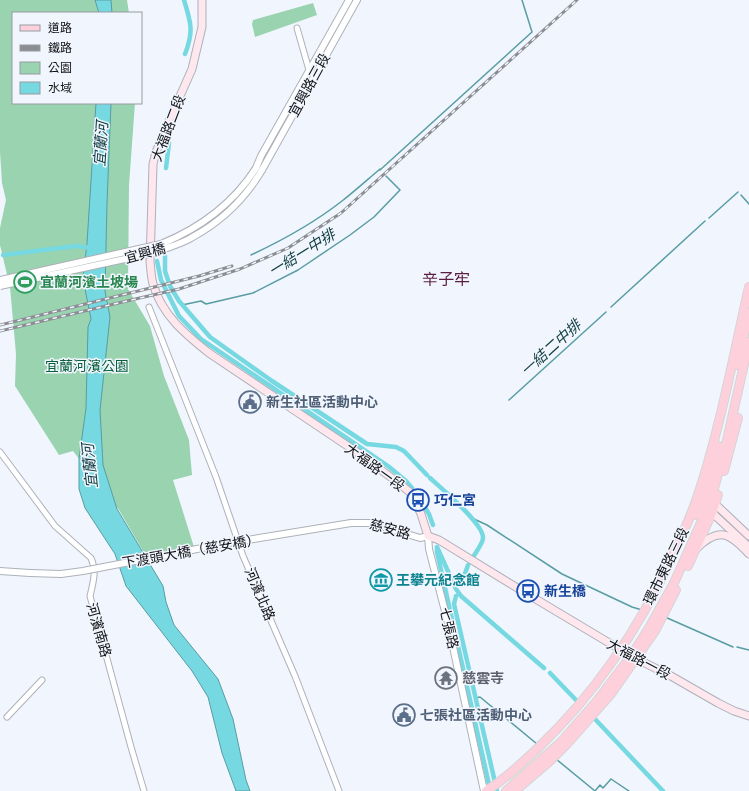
<svg xmlns="http://www.w3.org/2000/svg" width="749" height="791" viewBox="0 0 749 791" font-family="Signika,'Noto Sans TC',sans-serif">
<style>
.green{fill:#9ad3b0}
.water{fill:#76d8e0;stroke:#589da3}
.lines{fill:none;stroke-linecap:round;stroke-linejoin:round}
.stream{stroke:#589da3;stroke-width:1.5}
.canal{stroke:#76d8e0;stroke-width:4.5}
.minor-casing{stroke:#aeb1b9;stroke-width:7}
.tertiary-casing{stroke:#aeb1b9;stroke-width:8}
.secondary-casing{stroke:#aeb1b9;stroke-width:9}
.primary-casing{stroke:#d4d5d5;stroke-width:10}
.minor{stroke:#fff;stroke-width:5}
.tertiary{stroke:#fff;stroke-width:6}
.secondary{stroke:#fee7ed;stroke-width:7}
.primary{stroke:#fdd0db;stroke-width:8}
.rail-casing{stroke:#8b8d93;stroke-width:3}
.rail{stroke:#f1f5fd;stroke-width:1.5;stroke-dasharray:4.5;stroke-linecap:butt}
.tertiary-bridge-casing{stroke:#aeb1b9;stroke-width:8;stroke-linecap:butt}
.tertiary-bridge{stroke:#fff;stroke-width:6}
.labels{text-anchor:middle;stroke-width:3;stroke-linejoin:round;paint-order:stroke}
.street-label{font-size:14px;fill:#121316;stroke:#f1f5fd}
.leisure-label{font-size:14px;font-weight:bold;fill:#27864d;stroke:#f1f5fd;text-anchor:start}
.park-label{font-size:14px;fill:#0a603a;stroke:#f1f5fd}
.service-label{font-size:14px;font-weight:bold;fill:#4e5e75;stroke:#f1f5fd;text-anchor:start}
.transit-label{font-size:14px;font-weight:bold;fill:#164399;stroke:#f1f5fd;text-anchor:start}
.culture-label{font-size:14px;font-weight:bold;fill:#0d838f;stroke:#f1f5fd;text-anchor:start}
.worship-label{font-size:14px;font-weight:bold;fill:#5b616d;stroke:#f1f5fd;text-anchor:start}
.water-label{font-size:15px;font-style:italic;fill:#0f3e41;stroke:#f1f5fd}
.quarter-label{font-size:16px;fill:#5a1d41;stroke:#f1f5fd}
</style>
<rect width="100%" height="100%" fill="#f1f5fd"/>
<!-- green -->
<path class="green" d="M0,0H127L129,13H13V103H135L129,185L128,289L150,326L164,376L189,440L192,475L173,480L194,547L147,558L119,510L73,451L59,455L15,386L16,354L10,287L0,245V228L6,200L2,183L0,152Z
M313,3L317,15L255,37L252,24L253,20Z"/>
<!-- water -->
<path class="water" d="M95,0H111L112,13H99Z
M96,103H111L107,203L105,291L110,317L100,410L103,465L117,509L163,586L166,602L174,625L218,679L233,719L246,780L250,791H236L222,753L208,697L192,671L126,586L115,554L85,508L79,489V459L86,408L88,327L91,319L83,279L87,243Z"/>
<g class="lines">
<!-- stream -->
<path class="stream" d="M380,170L532,32L522,0
M741,195L749,204
M709,218L738,192
M251,255C283,240 314,223 342,201C355,191 367,180 380,169
M182,305L201,301L206,304L253,293L298,270L350,235L374,217L400,190L386,176
M611,307L705,221
M509,400L606,312
M474,519L487,525L562,574L632,607L642,610
M665,617L733,647
M737,647L749,650
M476,698L480,697L537,744
M556,759L595,791L600,785L603,788L611,779L629,791"/>
<!-- canal -->
<path class="canal" d="M184,0C191,23 194,31 185,54
M166,168L169,143
M3,255L76,246L91,248
M165,256V271L170,286L179,301L210,337L272,381L367,444L396,447L404,451L427,475
M157,261L161,280L179,316L201,339L388,466L406,481L412,488
M430,478C441,488 484,524 483,538C483,543 476,552 473,557
M419,498L429,514L433,525
M437,547V552L490,789
M437,547L456,589L461,596L544,668
M461,585L468,565
M456,596L454,604L497,791
M550,673L576,700
M594,718L663,791"/>
<!-- minor casing -->
<g class="minor-casing">
<path id="minor" d="M297,28L309,70L314,76
M149,307L216,477L243,556L295,676L339,791
M0,452L55,526L91,558C97,571 93,583 90,596L131,747L144,791
M7,717L42,680"/>
</g>
<!-- tertiary casing -->
<g class="tertiary-casing">
<path id="tertiary" d="M256,168L261,156L349,0
M262,170L357,0
M351,523H371L420,538L428,536L429,549L447,619L484,791
M0,571L30,573"/>
</g>
<!-- secondary casing -->
<g class="secondary-casing">
<path id="secondary" d="M202,0V27L192,69L169,121L156,152L153,164L150,262C151,269 151,277 153,284C162,315 185,334 209,353L364,457L401,485L412,494L421,514L428,536L439,540L519,589L631,656L671,676L718,703L734,711L749,716
M712,501L749,536
M708,509L749,547
M696,549C719,526 730,533 749,554"/>
</g>
<!-- primary casing -->
<g class="primary-casing">
<path id="primary" d="M737,365L749,313
M724,471L738,418
M696,515L704,497L718,446
M688,566L712,513L718,495
M486,791C505,779 521,764 537,749C595,694 639,629 672,557C681,538 690,518 697,498C720,430 733,357 749,287
M506,791L561,742L597,701L631,656L649,628L674,583L711,500L727,440L749,342
M515,791L550,761L566,745L611,694L655,631L676,590"/>
</g>
<!-- minor -->
<use href="#minor" class="minor"/>
<!-- tertiary -->
<use href="#tertiary" class="tertiary"/>
<!-- secondary -->
<use href="#secondary" class="secondary"/>
<!-- primary -->
<use href="#primary" class="primary"/>
<!-- rail casing -->
<g class="rail-casing">
<path id="rail" d="M0,325L199,276L232,266
M0,331L131,300L179,289L240,269L288,248L341,213L577,0"/>
</g>
<!-- rail -->
<use href="#rail" class="rail"/>
<!-- tertiary-bridge casing -->
<g class="tertiary-bridge-casing">
<path id="tertiary-bridge" d="M0,280L161,244C200,228 233,204 256,168
M0,286L157,252C168,247 181,244 191,238C221,222 245,199 262,170
M30,573L61,574L83,571L223,544L351,523"/>
</g>
<!-- tertiary-bridge -->
<use href="#tertiary-bridge" class="tertiary-bridge"/>
</g>
<!-- icons -->
<defs>
<g id="stadium-ring" transform="scale(1.15)"><circle r="9.5" fill="#f1f5fd" stroke="#2e9e5b" stroke-width="1.5"/><path d="M0-5a6.5 5 0 1 0 0 10a6.5 5 0 1 0 0-10ZM-3.5-1.8h7v3.6h-7Z" fill="#2e9e5b"/></g>
<g id="civic-ring" transform="scale(1.15)"><circle r="9.5" fill="#f1f5fd" stroke="#5c6f8a" stroke-width="1.5"/><path d="M-.6-6.5H3V-4.5H.6V-3L4-1V1h2V6H-6V1h2V-1L-.6-3ZM-1.2 2.5V6h2.4V2.5Z" fill="#5c6f8a"/></g>
<g id="bus-ring" transform="scale(1.15)"><circle r="9.5" fill="#f1f5fd" stroke="#1a4fb4" stroke-width="1.5"/><path d="M-5-6H5V4H4V6H2V4H-2V6H-4V4H-5ZM-3.5-4V0h7V-4ZM-3.5 1.2v1.5H-2V1.2ZM2 1.2v1.5H3.5V1.2Z" fill="#1a4fb4"/></g>
<g id="museum-ring" transform="scale(1.15)"><circle r="9.5" fill="#f1f5fd" stroke="#0f9aa8" stroke-width="1.5"/><path d="M0-6L6-3V-2H-6V-3ZM-5-1h2V3h-2ZM-1-1h2V3h-2ZM3-1h2V3H3ZM-6 4H6V6H-6Z" fill="#0f9aa8"/></g>
<g id="temple-ring" transform="scale(1.15)"><circle r="9.5" fill="#f1f5fd" stroke="#6b7280" stroke-width="1.5"/><path d="M0-6L5-2H3V0L6.5 2.5H4V6H1.5V3h-3V6H-4V2.5H-6.5L-3 0V-2H-5Z" fill="#6b7280"/></g>
</defs>
<g fill-rule="evenodd">
<use href="#stadium-ring" x="25" y="282"/>
<use href="#civic-ring" x="250" y="402"/>
<use href="#bus-ring" x="418" y="500"/>
<use href="#museum-ring" x="381" y="580"/>
<use href="#bus-ring" x="528" y="591"/>
<use href="#temple-ring" x="446" y="678"/>
<use href="#civic-ring" x="404" y="715"/>
</g>
<g class="labels">
<!-- street labels -->
<g class="street-label">
<text transform="translate(309 85) rotate(-61)" y="5">宜興路三段</text>
<text transform="translate(168 128) rotate(-69)" y="5">大福路二段</text>
<text transform="translate(145 253) rotate(-15)" y="5">宜興橋</text>
<text transform="translate(375 467) rotate(36)" y="5">大福路一段</text>
<text transform="translate(390 529) rotate(15)" y="5">慈安路</text>
<text transform="translate(191 551) rotate(-10)" y="5">下渡頭大橋（慈安橋）</text>
<text transform="translate(666 566) rotate(-64)" y="5">環市東路三段</text>
<text transform="translate(260 594) rotate(67)" y="5">河濱北路</text>
<text transform="translate(449 628) rotate(77)" y="5">七張路</text>
<text transform="translate(99 630) rotate(74)" y="5">河濱南路</text>
<text transform="translate(639 659) rotate(28)" y="5">大福路一段</text>
</g>
<!-- leisure labels -->
<g class="leisure-label">
<text x="40" y="287">宜蘭河濱土坡場</text>
</g>
<!-- park labels -->
<g class="park-label">
<text x="87" y="371">宜蘭河濱公園</text>
</g>
<!-- service labels -->
<g class="service-label">
<text x="266" y="407">新生社區活動中心</text>
<text x="420" y="720">七張社區活動中心</text>
</g>
<!-- transit labels -->
<g class="transit-label">
<text x="434" y="505">巧仁宮</text>
<text x="544" y="596">新生橋</text>
</g>
<!-- culture labels -->
<g class="culture-label">
<text x="396" y="585">王攀元紀念館</text>
</g>
<!-- worship labels -->
<g class="worship-label">
<text x="462" y="683">慈雲寺</text>
</g>
<!-- water labels -->
<g class="water-label">
<text transform="translate(101 144) rotate(-86)" y="5">宜蘭河</text>
<text transform="translate(302 253) rotate(-32)" y="5">一結一中排</text>
<text transform="translate(551 348) rotate(-42)" y="5">一結二中排</text>
<text transform="translate(90 466) rotate(-96)" y="5">宜蘭河</text>
</g>
<!-- quarter labels -->
<g class="quarter-label">
<text x="446" y="285">辛子牢</text>
</g>
</g>
<!-- legend -->
<rect x="12" y="12" width="130" height="92" fill="#f1f5fd" stroke="#989ba1"/>
<rect x="20" y="25" width="20" height="6" fill="#fdd0db" stroke="#989ba1"/>
<text x="48" y="32" font-size="12" fill="#121316">道路</text>
<rect x="20" y="45" width="20" height="6" fill="#8b8d93" stroke="#989ba1"/>
<text x="48" y="52" font-size="12" fill="#121316">鐵路</text>
<rect x="20" y="62" width="20" height="12" fill="#9ad3b0" stroke="#989ba1"/>
<text x="48" y="72" font-size="12" fill="#121316">公園</text>
<rect x="20" y="82" width="20" height="12" fill="#76d8e0" stroke="#989ba1"/>
<text x="48" y="92" font-size="12" fill="#121316">水域</text>
</svg>
